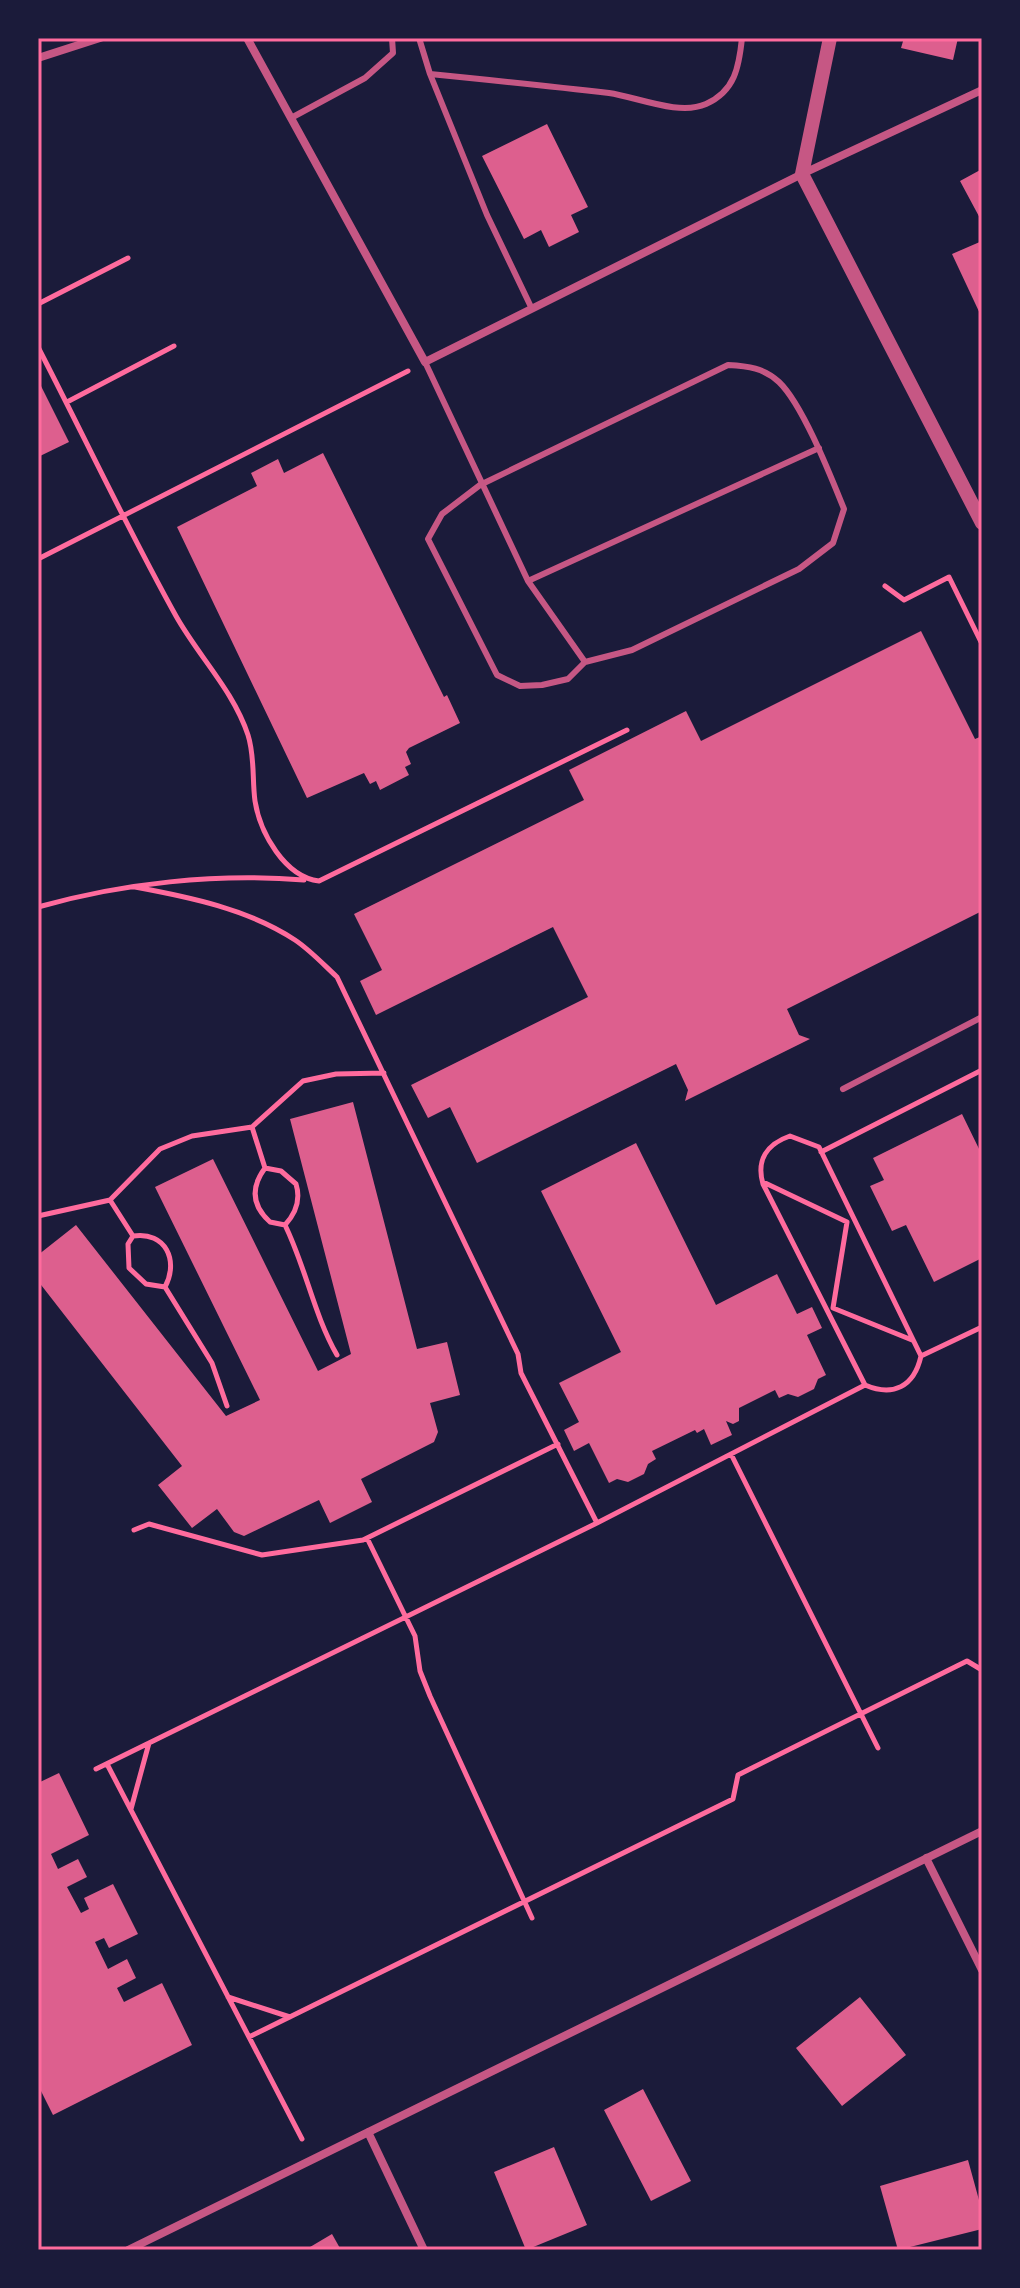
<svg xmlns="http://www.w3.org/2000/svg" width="1020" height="2288" viewBox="0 0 1020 2288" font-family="'Space Grotesk',sans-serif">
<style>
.building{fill:#dd5f8e}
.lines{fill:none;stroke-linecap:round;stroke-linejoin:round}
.path{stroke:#ff6b9d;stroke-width:5}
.service{stroke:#c65784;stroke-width:6}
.minor{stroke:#c65784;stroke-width:8}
.tertiary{stroke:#c65784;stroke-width:14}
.neatline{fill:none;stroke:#ff6b9d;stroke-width:3}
</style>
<rect width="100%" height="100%" fill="#1b1b3a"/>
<!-- building -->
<path class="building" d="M904,38H958L953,60L901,48Z
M547,124L588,207L571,215L579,232L549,247L541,230L524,239L482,156Z
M982,169V222L960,181Z
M982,241V318L952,254Z
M38,380L69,442L38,457Z
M323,453L444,697L447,695L460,723L409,748L406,752L411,764L405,767L409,775L380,790L376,781L370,784L364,773L307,798L177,527L257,486L251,473L278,459L284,473Z
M921,631L975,739L982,736V911L787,1009L799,1035L810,1039L685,1101L688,1090L676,1064L477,1163L450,1107L428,1118L411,1085L588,997L553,927L376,1015L360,981L382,970L354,914L584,800L569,770L686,711L701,741Z
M353,1102L417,1349L447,1342L460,1395L430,1403L438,1432L434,1442L361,1479L372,1502L330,1523L319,1500L244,1536L234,1532L217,1509L192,1528L158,1485L182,1466L38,1281V1255L76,1225L226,1416L260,1400L155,1187L213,1159L318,1371L351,1354L290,1119Z
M962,1114L982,1155V1258L934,1282L906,1225L892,1231L870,1186L884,1180L873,1158Z
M636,1143L716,1305L777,1274L797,1314L812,1307L822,1328L807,1335L826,1375L818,1379L814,1389L798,1397L788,1394L779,1398L775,1390L739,1408V1421L733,1424L726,1421L732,1435L711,1445L704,1429L697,1433L695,1430L652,1451L656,1459L648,1464L644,1474L628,1482L617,1479L609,1483L589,1443L574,1451L564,1430L579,1422L559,1383L621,1352L541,1191Z
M59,1773L89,1835L51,1854L58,1869L78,1859L87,1877L67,1887L81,1913L89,1909L84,1898L113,1884L138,1934L109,1948L104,1938L95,1942L108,1969L127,1959L136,1978L117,1988L124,2002L162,1983L192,2045L53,2115L38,2085V1783Z
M860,1997L906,2055L842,2106L796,2048Z
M643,2089L691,2181L651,2201L604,2110Z
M554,2147L587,2225L526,2250L494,2172Z
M968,2160L982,2211V2229L898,2250L880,2186Z
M332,2234L341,2250H305Z"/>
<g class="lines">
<!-- path -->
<path class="path" d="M38,304L128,258
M38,347C84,436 127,528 176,616C199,657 233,690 248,735C255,757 252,779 255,801C260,833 285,877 319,881L627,730
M67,402L174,346
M38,559L408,371
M885,586L904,600L949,577L982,644
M135,887C189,897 248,909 295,940C310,950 324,965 337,977L518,1354L521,1373L597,1523
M38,907C123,883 216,873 304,880
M252,1127L265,1168L281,1171L296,1184C301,1200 296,1213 285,1225C306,1268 314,1315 337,1355
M821,1152L982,1070
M265,1168C251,1187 251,1205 270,1222L285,1225
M763,1182L847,1222L833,1308L912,1340
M110,1200L133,1236L128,1244L129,1268L146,1284L165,1287L212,1363L227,1406
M38,1216L110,1200L160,1149L192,1136L252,1127L303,1081L336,1074L384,1073
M133,1236C166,1231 179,1261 165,1287
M865,1385L763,1184C756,1160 767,1144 790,1136L819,1147L921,1356
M731,1454L878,1748
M134,1530L149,1524L262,1555L363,1540L558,1444
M367,1538L415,1636L420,1671L430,1696L532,1918
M107,1764L302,2139
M96,1769L597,1523L865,1385C893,1397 914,1387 921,1356L982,1327
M131,1809L149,1743
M228,1997L290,2017
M249,2037L733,1799L738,1775L967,1661L982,1670"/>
<!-- service -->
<path class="service" d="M419,38L430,74C490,80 549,86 609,93C637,97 679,116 706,104C735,91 739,67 742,38
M430,74L487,215L532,309
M291,118L365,78L393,53L392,38
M425,362L528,581L585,662L632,650L799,569L833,543L844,509C831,477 803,405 779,382C764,368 748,366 728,365L480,485L442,514L428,539L497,675L520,686L542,685L568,679L585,662
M528,581L819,448
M843,1089L982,1017"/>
<!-- minor -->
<path class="minor" d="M247,38L425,362L802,174L982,90
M38,58L100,38
M926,1858L982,1970
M368,2132L424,2250
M128,2250L982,1831"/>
<!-- tertiary -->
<path class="tertiary" d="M830,38L802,174L982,523"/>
</g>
<!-- border -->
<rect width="1020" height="2288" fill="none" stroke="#1b1b3a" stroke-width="80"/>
<rect x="40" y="40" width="940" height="2208" class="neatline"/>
</svg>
